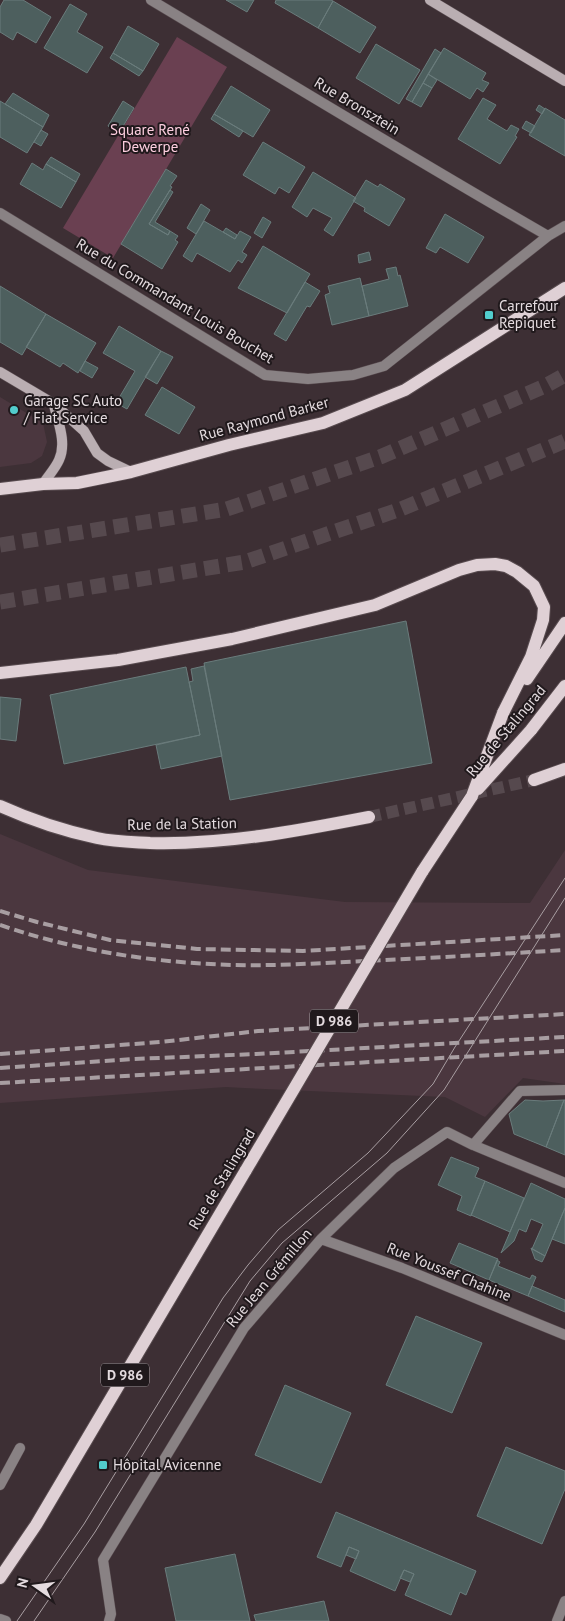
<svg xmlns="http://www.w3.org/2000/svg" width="565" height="1621" viewBox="0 0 565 1621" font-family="'PT Sans',sans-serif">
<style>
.built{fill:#4b373f}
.green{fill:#6a4051}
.building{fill:#4d5f5e;stroke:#6a7c7c}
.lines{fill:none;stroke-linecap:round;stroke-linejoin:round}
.primary-tunnel{stroke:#56494e;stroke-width:12;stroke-dasharray:12 6;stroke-linecap:butt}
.highway-tunnel{stroke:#56494e;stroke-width:15;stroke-dasharray:15 8;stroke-linecap:butt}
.lane-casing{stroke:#584b4f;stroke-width:11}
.street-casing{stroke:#584b4f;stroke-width:11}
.secondary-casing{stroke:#584b4f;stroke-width:11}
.primary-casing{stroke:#584b4f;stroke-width:14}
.lane{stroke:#898284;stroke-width:10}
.street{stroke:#898284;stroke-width:10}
.secondary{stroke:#baaeb2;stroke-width:10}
.primary{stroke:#dfd0d5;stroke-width:12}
.tram{stroke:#a89ea2;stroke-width:1}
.rail{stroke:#a89ea2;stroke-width:4;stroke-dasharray:10 5;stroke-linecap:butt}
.primary-bridge-casing{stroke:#584b4f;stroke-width:14;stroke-linecap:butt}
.primary-bridge{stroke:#dfd0d5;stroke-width:12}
.poi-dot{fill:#52cdcd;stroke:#20191c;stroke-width:2}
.labels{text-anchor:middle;stroke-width:4;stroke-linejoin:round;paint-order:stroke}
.shield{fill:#20191c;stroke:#a9a1a4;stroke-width:1}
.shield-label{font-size:14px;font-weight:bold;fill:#e4dbdf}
.street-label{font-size:15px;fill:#e4dbdf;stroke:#20191c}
.park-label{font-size:15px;fill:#fecfe0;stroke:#20191c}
.poi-label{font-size:15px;fill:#e4dbdf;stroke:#20191c;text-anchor:start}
</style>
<rect width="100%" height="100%" fill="#3d2f34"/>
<!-- built -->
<path class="built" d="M0,397L43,423L47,442L42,456L31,463L0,467Z
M0,834L88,870L345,902L530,903L565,850V1084L523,1078L485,1117L445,1097L244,1088L226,1087L0,1103Z"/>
<!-- green -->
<path class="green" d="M177,37L227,67L113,258L63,228Z"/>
<!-- building -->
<path class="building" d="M4,0H23L51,17L36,43L17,32L13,40L0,32V7Z
M226,0H254L247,12Z
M276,0H331L333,1L318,28L275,3Z
M333,1L376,27L360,53L318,28Z
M70,4L87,14L77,32L103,47L87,73L44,48Z
M128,26L159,44L143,71L113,53Z
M376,44L420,70L399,104L356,78Z
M444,48L486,73L482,80L489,83L483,92L477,88L470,99L428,74Z
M435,49L441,53L412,102L406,99Z
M113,53L143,71L139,76L110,58Z
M428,74L437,80L432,88L423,83Z
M423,83L432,88L421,107L412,102Z
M231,86L270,110L253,137L214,114Z
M13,93L49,115L43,127L5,104Z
M483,98L496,105L487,119L507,131L511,125L519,129L515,136L517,137L500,164L458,139Z
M0,101L43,127L27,153L0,137Z
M123,101L134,108L119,133L108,126Z
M539,105L545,109L542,114L536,110Z
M545,108L565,120V156L529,135Z
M214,114L243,131L239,137L211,119Z
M526,121L535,126L531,133L522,128Z
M41,130L48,134L41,146L34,142Z
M263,142L305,167L289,193L279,187L275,194L243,175Z
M51,157L80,174L76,182L46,164Z
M32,163L43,170L46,164L76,182L61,208L20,184Z
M166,169L177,176L170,186L172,187L170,190L149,224L168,235L170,231L178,236L175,240L178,242L162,269L121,244Z
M313,172L356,198L333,236L324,230L332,218L313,208L307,217L292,207Z
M366,180L378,187L380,184L405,199L389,226L364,211L365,208L353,201Z
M170,190L173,192L155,222L170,231L168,235L149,224Z
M201,204L210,210L196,234L187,228Z
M445,214L484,237L468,263L440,247L436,253L426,248Z
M263,217L271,222L262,238L254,233Z
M204,221L235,239L240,231L251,237L242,252L247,255L242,263L238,260L230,272L197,253L192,262L183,256Z
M226,228L237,235L235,239L223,232Z
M263,246L310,274L287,313L238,288Z
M369,252L371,260L359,263L358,255Z
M396,267L398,276L400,275L408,306L369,316L362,286L389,279L386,269Z
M360,278L369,316L332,325L325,295L330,293L328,286Z
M305,282L320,291L310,307L307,306L286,341L274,334Z
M0,286L46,314L22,355L0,342Z
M46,314L96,343L78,373L63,363L60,367L26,347Z
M119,326L161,351L127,409L116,403L135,371L103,353Z
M161,351L173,357L157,384L145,377Z
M85,361L98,368L92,378L80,371Z
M162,387L195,407L179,434L145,415Z
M406,621L432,763L230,800L204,663Z
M204,666L222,756L161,769L156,745L200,735L189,682L193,681L191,669Z
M186,667L200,735L64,764L50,695Z
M0,697L21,699L16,741L0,739Z
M525,1100L543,1101L564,1100L546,1147L514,1134L509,1114Z
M564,1100H565V1155L546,1147Z
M451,1157L479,1168L475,1177L485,1181L471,1216L457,1210L462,1196L438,1185Z
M485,1181L524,1198L510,1232L471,1215Z
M531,1183L565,1199V1208L545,1256L532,1249L543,1224L531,1219L526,1232L519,1229L514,1241L501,1253Z
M565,1208V1244L552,1239Z
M459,1243L498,1259L489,1280L450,1263Z
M531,1248L545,1256L542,1262L535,1259Z
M497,1260L500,1262L498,1266L530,1279L532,1275L536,1277L528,1296L489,1280Z
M532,1286L565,1300V1312L528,1296Z
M416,1316L482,1343L452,1413L386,1385Z
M285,1385L351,1413L321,1483L255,1455Z
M506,1447L565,1471V1489L542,1544L477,1516Z
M336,1512L476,1571L466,1595L460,1592L451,1615L405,1595L414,1574L404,1570L395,1591L350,1571L359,1551L349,1547L341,1567L317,1557Z
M349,1547L359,1551L356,1559L346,1555Z
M235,1554L250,1621H176L165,1568Z
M404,1570L414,1574L410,1582L400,1578Z
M324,1601L329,1621H256L254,1615Z"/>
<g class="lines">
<!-- primary-tunnel -->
<path class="primary-tunnel" d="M369,817L534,780"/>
<!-- highway-tunnel -->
<path class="highway-tunnel" d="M0,545L227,509L380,457L545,386L565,375
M0,602L245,562L401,509L565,441"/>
<!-- lane casing -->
<g class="lane-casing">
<path id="lane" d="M0,1485L20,1448"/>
</g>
<!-- street casing -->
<g class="street-casing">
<path id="street" d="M151,0C283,79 414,159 548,236
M0,213L265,375L308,379L353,375L384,366L548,236L565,226
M473,1145L520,1091L565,1090
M321,1239L402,1268L565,1335
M0,1619L6,1621
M109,1621L111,1614L103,1560L244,1328L321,1239L394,1168L447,1132L473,1145L565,1183
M557,1621L565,1601"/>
</g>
<!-- secondary casing -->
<g class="secondary-casing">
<path id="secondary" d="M430,0L565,81
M0,372L54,404L84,431L97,453L108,461L131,472
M43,484C48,476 55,469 59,460C67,443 58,422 54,405"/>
</g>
<!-- primary casing -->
<g class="primary-casing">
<path id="primary" d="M0,489L43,484L77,483L131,472L229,445L323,423L405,390L565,288
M0,673L118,660L232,639L375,605L459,570L477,565L495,564L506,566L517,572L534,586L544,607L543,620L531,657L503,713
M527,679L565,623
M531,730L565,686
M534,780L565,769
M0,806C31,820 64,831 97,838C115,842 133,842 150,843C224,845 297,831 369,817
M422,872L472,796
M0,1578L36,1525L246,1170"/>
</g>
<!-- lane -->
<use href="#lane" class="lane"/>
<!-- street -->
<use href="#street" class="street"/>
<!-- secondary -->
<use href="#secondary" class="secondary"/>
<!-- primary -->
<use href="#primary" class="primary"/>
<!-- tram -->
<path class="tram" d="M17,1621L84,1524L223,1298L248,1265L278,1230L368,1153L433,1084L455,1047L565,878
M34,1621L95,1532L250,1281L282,1243L387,1153L444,1090L565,898"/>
<!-- rail -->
<path class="rail" d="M0,911L37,922L110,940L197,949L303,951L565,935
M0,925C76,951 155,963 235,965C278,966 321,963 364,961C431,958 498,954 565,950
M0,1054L161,1042L258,1031L565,1014
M0,1068L134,1059L256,1054L565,1037
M0,1083L565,1051"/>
<!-- primary-bridge casing -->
<g class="primary-bridge-casing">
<path id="primary-bridge" d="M478,789L531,730
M472,796L503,713
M246,1170L422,872"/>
</g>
<!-- primary-bridge -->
<use href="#primary-bridge" class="primary-bridge"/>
</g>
<!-- markers -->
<g class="poi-dot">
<rect x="484" y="310" width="10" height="10" rx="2.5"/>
<circle cx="14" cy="410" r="5"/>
<rect x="98" y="1460" width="10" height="10" rx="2.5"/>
</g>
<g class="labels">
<!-- shield labels -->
<g class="shield">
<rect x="310" y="1009.5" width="48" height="23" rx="4"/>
<rect x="101" y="1363.5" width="48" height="23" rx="4"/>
</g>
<g class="shield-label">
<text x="334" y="1026">D 986</text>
<text x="125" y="1380">D 986</text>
</g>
<!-- street labels -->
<g class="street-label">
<text transform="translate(357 106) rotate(31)" y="5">Rue Bronsztein</text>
<text transform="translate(175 301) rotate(31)" y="5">Rue du Commandant Louis Bouchet</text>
<text transform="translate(264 419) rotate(-15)" y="5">Rue Raymond Barker</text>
<text transform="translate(506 731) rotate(-50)" y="5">Rue de Stalingrad</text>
<text transform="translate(182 824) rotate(-1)" y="5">Rue de la Station</text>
<text transform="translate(222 1179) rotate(-59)" y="5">Rue de Stalingrad</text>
<text transform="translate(449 1272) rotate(22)" y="5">Rue Youssef Chahine</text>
<text transform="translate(269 1278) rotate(-50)" y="5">Rue Jean Grémillon</text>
</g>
<!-- park labels -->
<g class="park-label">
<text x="150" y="135">Square René<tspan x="150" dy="17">Dewerpe</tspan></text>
</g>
<!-- poi labels -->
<g class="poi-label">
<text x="499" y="311">Carrefour<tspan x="499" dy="17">Repiquet</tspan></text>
<text x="24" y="406">Garage SC Auto<tspan x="24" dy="17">/ Fiat Service</tspan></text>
<text x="113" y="1470">Hôpital Avicenne</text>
</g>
</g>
<!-- north arrow -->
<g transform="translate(35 1586) rotate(284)" stroke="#20191c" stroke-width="4" paint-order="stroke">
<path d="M0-4L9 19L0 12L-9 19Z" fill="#e4dbdf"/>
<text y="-8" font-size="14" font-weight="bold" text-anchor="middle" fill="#e4dbdf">N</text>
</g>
</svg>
